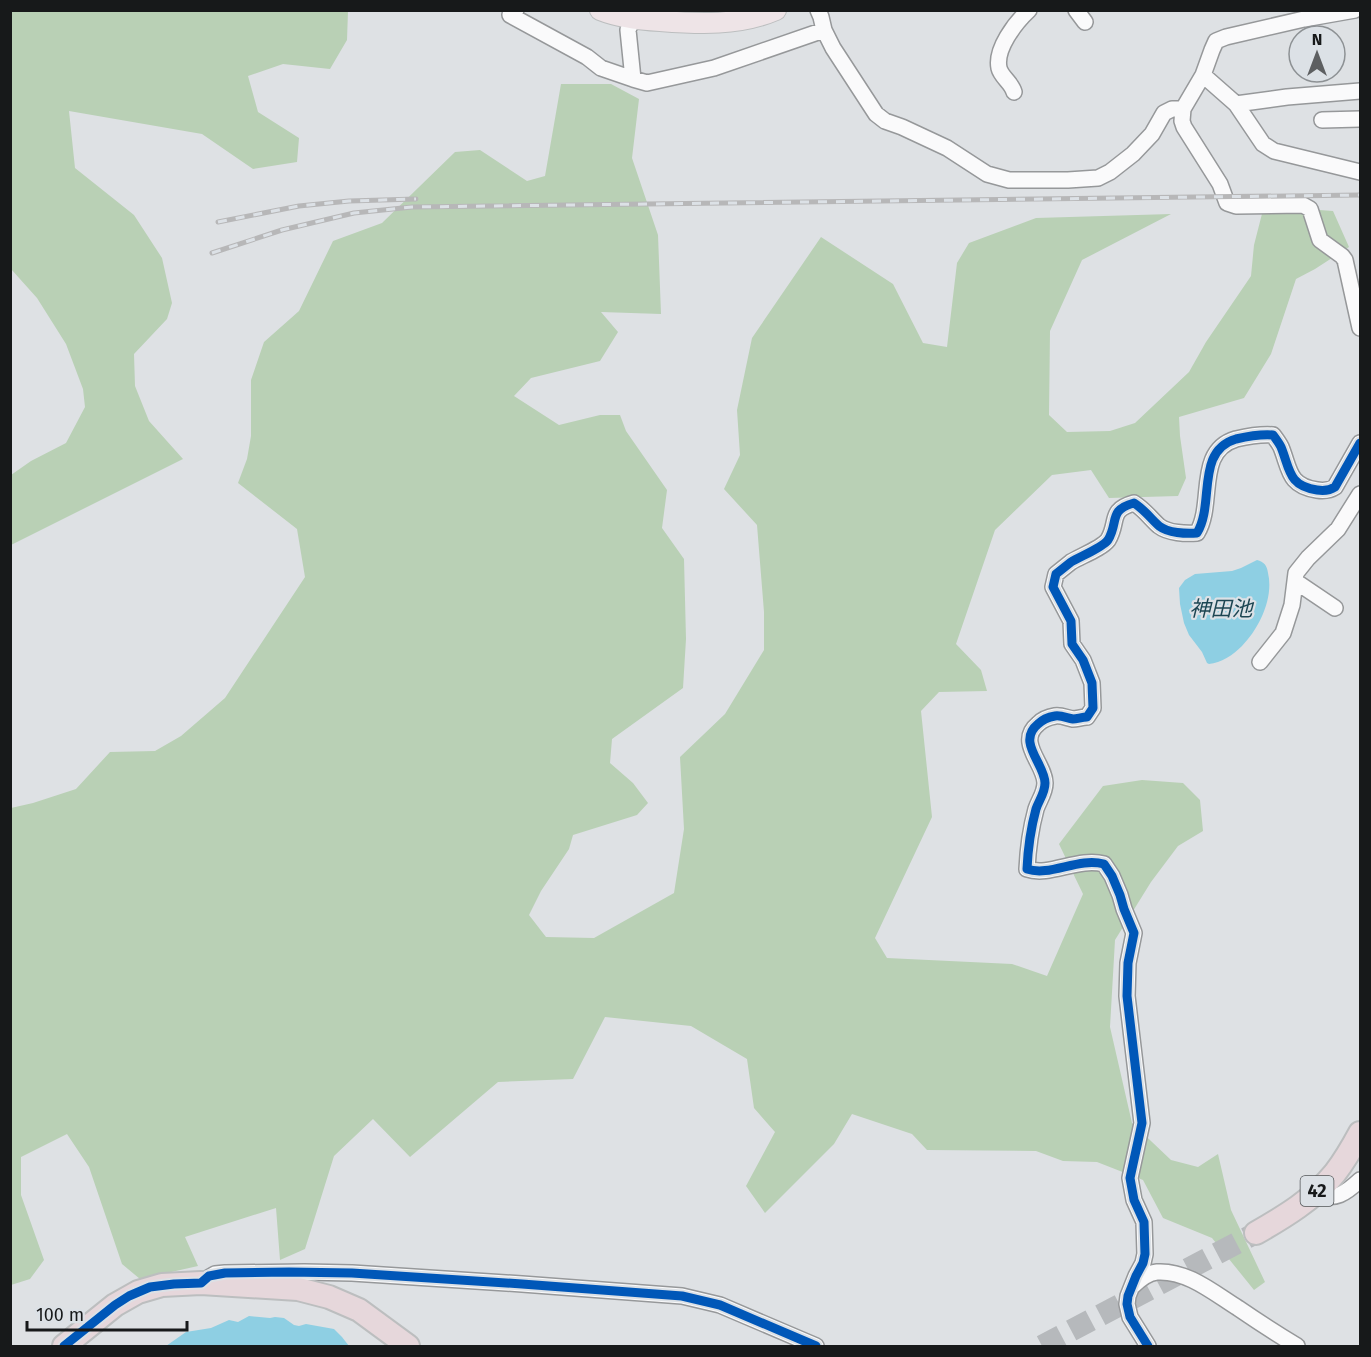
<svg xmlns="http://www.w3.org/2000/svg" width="1371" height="1357" viewBox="0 0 1371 1357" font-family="'Fira Sans','Noto Sans JP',sans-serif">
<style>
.green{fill:#b9d0b5}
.water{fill:#8ecfe3}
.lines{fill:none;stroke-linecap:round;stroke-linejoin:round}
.highway-tunnel{stroke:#b6b9bc;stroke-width:22;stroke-dasharray:22 11;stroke-linecap:butt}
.minor-casing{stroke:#96989a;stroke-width:18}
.major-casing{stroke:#bcbebf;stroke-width:22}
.highway-casing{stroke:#bcbebf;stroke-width:26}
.minor{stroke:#fafafb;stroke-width:15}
.major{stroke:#eee4e7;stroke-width:20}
.highway{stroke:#e6d7db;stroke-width:22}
.rail-casing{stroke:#b7b7b8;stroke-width:5}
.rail{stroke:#dce1e6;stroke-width:3;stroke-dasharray:9;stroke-linecap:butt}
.cycleway-casing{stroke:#dce1e6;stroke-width:13}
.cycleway{stroke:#0057b8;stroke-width:9}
.labels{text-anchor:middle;stroke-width:4.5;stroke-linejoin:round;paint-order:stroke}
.shield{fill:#dce1e6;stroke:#525557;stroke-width:1.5}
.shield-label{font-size:18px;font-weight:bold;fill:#17191a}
.water-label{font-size:21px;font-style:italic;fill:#1d4653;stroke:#dce1e6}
</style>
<rect width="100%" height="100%" fill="#dee1e4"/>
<!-- green -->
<path class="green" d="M11,10L348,11L347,40L330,69L283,64L248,76L258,112L299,138L297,162L253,169L202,134L69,111L75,168L134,215L162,258L172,303L167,319L134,354L135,386L149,421L183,459L11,545V475L31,461L66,443L85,407L83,389L66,344L37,298L11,269Z
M561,84H611L639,99L632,158L658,235L661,314L601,312L618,332L600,361L531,378L514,396L559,425L600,415H620L626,431L667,490L662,528L684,559L686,639L683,688L612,739L610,763L633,783L648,803L637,815L573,835L569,849L541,891L529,915L546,937L594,938L674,893L684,829L680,757L725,714L764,650V612L757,525L724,489L740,455L737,410L752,338L821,237L893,284L923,343L947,347L957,263L969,243L1036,218L1171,214L1082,260L1050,331L1049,415L1067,432L1110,431L1135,423L1189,372L1206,342L1251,276L1254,245L1264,206L1333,211L1349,247L1315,269L1296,279L1271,354L1244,398L1179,417L1180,436L1186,478L1178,496L1109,498L1091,470L1052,475L995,530L956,644L981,670L987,691L939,692L921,711L932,817L875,938L887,958L1012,964L1047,976L1083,894L1059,844L1103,786L1142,780L1183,783L1200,800L1203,831L1178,846L1151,882L1115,940L1110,1027L1132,1123L1171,1160L1198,1167L1218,1154L1231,1210L1265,1282L1254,1290L1212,1238L1163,1218L1143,1180L1097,1162L1063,1161L1036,1151L927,1150L912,1134L852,1114L834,1144L765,1213L746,1186L775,1132L754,1108L747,1059L691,1026L605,1017L573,1079L498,1082L410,1157L373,1119L334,1156L305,1249L280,1260L276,1208L185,1237L198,1266L140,1279L122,1264L89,1167L67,1134L21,1157V1195L44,1260L30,1279L11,1285V808L33,803L76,789L110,752L155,751L181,736L225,698L305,577L297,529L238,483L247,459L251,436V380L264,342L299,311L333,241L382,223L455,152L480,150L527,181L545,176Z"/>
<!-- water -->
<path class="water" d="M1257,560C1264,562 1267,565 1268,573C1274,598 1259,629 1242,646C1233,655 1221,663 1209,664L1207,663L1202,652L1189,635L1184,623L1180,604L1179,588L1185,580L1195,574L1232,571L1241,568Z
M249,1316L270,1318L275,1317L284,1318L294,1325L299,1326L306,1324L334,1329L342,1337L349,1346H166L186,1332L211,1328L229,1320L238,1322Z"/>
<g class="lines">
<!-- highway-tunnel -->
<path class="highway-tunnel" d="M1042,1346L1256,1233"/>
<!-- minor casing -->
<g class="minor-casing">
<path id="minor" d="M516,10L510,15L587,57L601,68L633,79L628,30L636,11
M818,10L821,17L824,30L833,48L876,114L885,121L902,127L947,148L987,174L1009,180H1068L1098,178L1110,172L1133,154L1152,134L1164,113L1172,109H1183L1203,75L1212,50L1216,41L1226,37L1304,19L1355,10
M1076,10L1085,22
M1203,75L1236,104L1263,144L1274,151L1360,172
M633,79L647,83L714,68L824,30
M1014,92C1012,83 1001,77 999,68C995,49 1015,23 1029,10
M1236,104L1287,97L1360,91
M1183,109L1182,121L1184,127L1220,184L1227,203L1236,206L1303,205L1310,209L1320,240L1342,256L1345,260L1360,328
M1322,120L1360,119
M1295,581L1335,608
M1260,662L1283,633L1292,605L1296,573L1308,558L1338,529L1360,494
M1316,1192C1334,1203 1347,1192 1360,1180
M203,1281L215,1274L225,1273L304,1272L352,1273L522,1284L682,1296L720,1305L816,1346
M1133,1286C1140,1279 1147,1273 1157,1272C1187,1270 1214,1293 1238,1308C1257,1321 1277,1334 1297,1346
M1148,1346L1130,1317L1127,1304L1128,1296L1136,1276L1143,1263L1145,1254L1144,1222L1134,1200L1130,1178L1142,1123L1127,996L1128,963L1134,933L1124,909L1120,895L1112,876L1104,864C1078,857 1050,877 1027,869C1028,847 1030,831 1036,809C1039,800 1045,793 1045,783C1045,764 1016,742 1038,724C1042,720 1049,717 1055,716C1061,715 1067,718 1073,719C1077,719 1082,717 1087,717L1093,708L1092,683L1083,660L1072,644L1071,621L1053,587L1056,574C1061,570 1066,566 1071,562C1081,556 1102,548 1108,540C1119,522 1108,510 1134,503C1145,510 1150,518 1159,526C1168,533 1186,534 1197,533C1215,504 1195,451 1236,439C1249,436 1260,434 1273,435C1276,439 1279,443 1281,447C1290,469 1288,486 1317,490C1324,491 1329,491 1335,487L1360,443"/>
</g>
<!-- major casing -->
<g class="major-casing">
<path id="major" d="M600,10C620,18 639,20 660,21C699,24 739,26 776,10"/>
</g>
<!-- highway casing -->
<g class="highway-casing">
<path id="highway" d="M1256,1233C1284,1217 1314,1199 1335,1173C1345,1160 1353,1146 1360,1133
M64,1346L115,1305L138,1292L162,1285L201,1283L298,1289L329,1297L359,1310L408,1346"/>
</g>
<!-- minor -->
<use href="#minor" class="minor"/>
<!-- major -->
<use href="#major" class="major"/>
<!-- highway -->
<use href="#highway" class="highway"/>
<!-- rail casing -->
<g class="rail-casing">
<path id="rail" d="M218,222L299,206L349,201L416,199
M212,253L282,230L354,213L412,207L1360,195"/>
</g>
<!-- rail -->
<use href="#rail" class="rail"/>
<!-- cycleway casing -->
<g class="cycleway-casing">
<path id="cycleway" d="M64,1346L115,1305L129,1296L150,1287L174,1284L201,1283L209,1276L225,1273L289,1272L352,1273L522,1284L682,1296L720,1305L816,1346
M1148,1346L1130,1317L1127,1304L1128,1296L1136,1276L1143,1263L1145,1254L1144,1222L1134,1200L1130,1178L1142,1123L1127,996L1128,963L1134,933L1124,909L1120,895L1112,876L1104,864C1078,857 1050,877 1027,869C1028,847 1030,831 1036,809C1039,800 1045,793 1045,783C1045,764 1016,742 1038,724C1042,720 1049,717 1055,716C1061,715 1067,718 1073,719C1077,719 1082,717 1087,717L1093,708L1092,683L1083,660L1072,644L1071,621L1053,587L1056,574C1061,570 1066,566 1071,562C1081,556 1102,548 1108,540C1119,522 1108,510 1134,503C1145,510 1150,518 1159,526C1168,533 1186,534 1197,533C1215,504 1195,451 1236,439C1249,436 1260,434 1273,435C1276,439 1279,443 1281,447C1290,469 1288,486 1317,490C1324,491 1329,491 1335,487L1360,443"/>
</g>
<!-- cycleway -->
<use href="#cycleway" class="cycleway"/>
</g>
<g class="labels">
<!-- shield labels -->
<rect class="shield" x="1300.5" y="1176" width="33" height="30" rx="4.5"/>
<g class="shield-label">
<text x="1317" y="1197">42</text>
</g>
<!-- water labels -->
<g class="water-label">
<text x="1221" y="616">神田池</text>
</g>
</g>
<!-- border -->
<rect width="1371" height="1357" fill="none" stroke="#17191a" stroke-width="24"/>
<!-- north arrow -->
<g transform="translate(1317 54)"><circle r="28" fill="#dce1e6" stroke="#8d9194" stroke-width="1.5"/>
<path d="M0-4.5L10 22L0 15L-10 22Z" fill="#5d5f61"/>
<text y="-9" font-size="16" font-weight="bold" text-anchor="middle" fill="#17191a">N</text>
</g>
<!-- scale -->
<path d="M27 1321v9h160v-9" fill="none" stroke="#17191a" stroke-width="3"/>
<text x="36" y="1321" font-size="18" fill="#17191a" stroke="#dce1e6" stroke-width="4.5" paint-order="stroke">100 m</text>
</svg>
